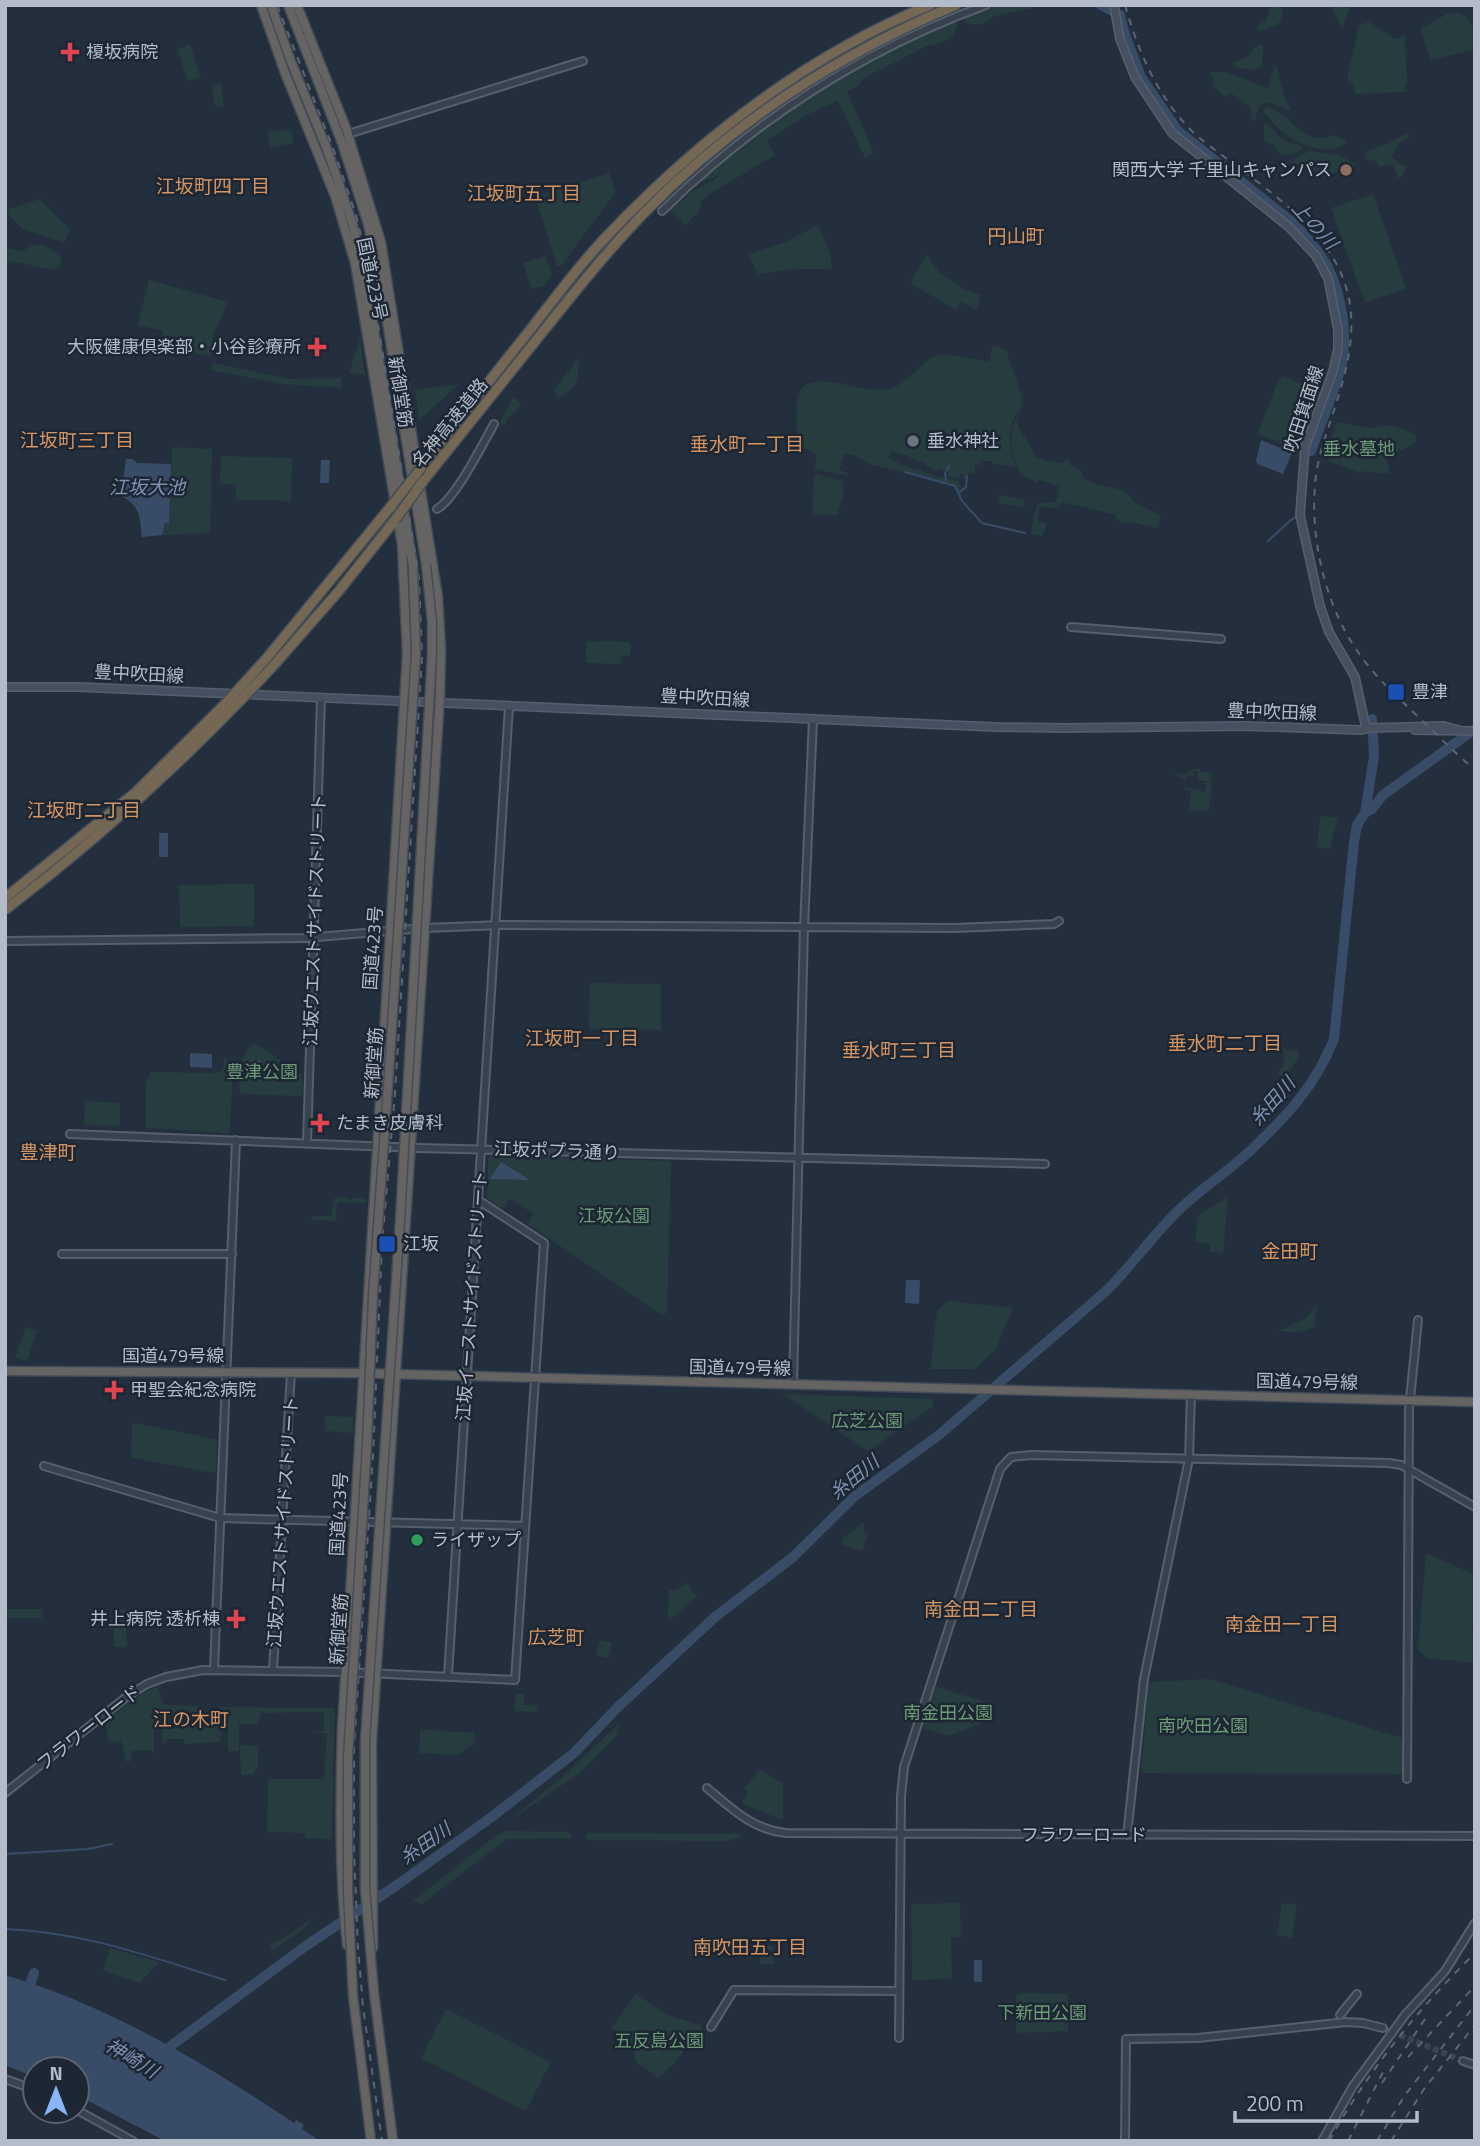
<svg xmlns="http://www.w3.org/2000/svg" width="1480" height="2146" viewBox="0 0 1480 2146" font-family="'Titillium Web','Noto Sans JP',sans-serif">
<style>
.green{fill:#263c3f}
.water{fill:#394c67}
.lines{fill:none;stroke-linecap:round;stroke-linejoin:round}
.stream{stroke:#394c67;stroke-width:2}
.river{stroke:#394c67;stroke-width:10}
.tertiary-tunnel{stroke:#3a4453;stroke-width:6;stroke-dasharray:6 3;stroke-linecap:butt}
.tertiary-casing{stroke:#565f6c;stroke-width:10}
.secondary-casing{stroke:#565f6c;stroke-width:10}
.trunk-casing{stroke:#434c59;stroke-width:11}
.motorway-casing{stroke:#434c59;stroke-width:12}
.tertiary{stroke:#38414e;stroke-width:6}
.secondary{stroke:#465061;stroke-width:7}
.trunk{stroke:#656462;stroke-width:8}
.motorway{stroke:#746855;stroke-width:9}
.rail{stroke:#5a6575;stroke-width:2;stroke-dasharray:7 7;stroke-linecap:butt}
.trunk-bridge-casing{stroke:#434c59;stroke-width:11;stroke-linecap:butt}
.motorway-bridge-casing{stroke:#434c59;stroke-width:12;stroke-linecap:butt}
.trunk-bridge{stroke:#656462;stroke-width:8}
.motorway-bridge{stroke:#746855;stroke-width:9}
.health-dot{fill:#e0444e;stroke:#1d2633;stroke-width:2.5}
.education-dot{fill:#8d6e63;stroke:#1d2633;stroke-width:2.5}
.worship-dot{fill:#6b7280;stroke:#1d2633;stroke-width:2.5}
.transit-dot{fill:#1a4fb4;stroke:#1d2633;stroke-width:2.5}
.leisure-dot{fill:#2e9e5b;stroke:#1d2633;stroke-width:2.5}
.labels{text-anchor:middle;stroke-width:5;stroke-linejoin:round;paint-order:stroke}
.poi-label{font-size:18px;fill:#b4bcc9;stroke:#1d2633;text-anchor:start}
.street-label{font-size:18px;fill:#b4bcc9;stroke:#1d2633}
.park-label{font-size:18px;fill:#6b9a76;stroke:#1d2633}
.neighbourhood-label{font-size:19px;fill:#d59563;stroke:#1d2633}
.water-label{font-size:19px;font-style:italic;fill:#7c92b1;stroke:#1d2633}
</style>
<rect width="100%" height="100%" fill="#242f3e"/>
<!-- green -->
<path class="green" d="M996,5H1047L994,16C985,24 975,27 964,22L963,17Z
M1271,5H1282C1284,27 1275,26 1258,32L1257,26L1267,19Z
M1330,5H1346L1350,8L1342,29Z
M1458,13C1475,18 1475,32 1475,49L1431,60L1420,29L1447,14Z
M956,20L958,25L953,35L943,42L927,46L862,79L860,85L847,91L874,153L865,158L838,101L808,114L767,141L775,155L709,194L701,202L700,210L686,225L670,210L696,189L717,178L719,175L692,186L786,111L905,42Z
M1369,22L1395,39L1405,36L1407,83L1404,86L1405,92L1355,94L1353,84L1347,79L1359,25Z
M190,44L201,78L188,81L177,49Z
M1261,44L1263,48L1262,65L1255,70L1238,68L1232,63L1247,57L1255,47Z
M1274,65L1277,67L1284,97L1290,106V111L1266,102L1258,108L1255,121L1250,118L1251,108L1231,93L1225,97L1213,86L1214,80L1209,72H1225L1268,88Z
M221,84L224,106L215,107L212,86Z
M1266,107C1292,112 1302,149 1333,135L1347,141C1334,159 1298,145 1284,133C1276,127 1270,119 1263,112Z
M1264,124H1267L1283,140L1303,147V149C1289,156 1282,160 1274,145L1264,141Z
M291,129L294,143L270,147L268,132Z
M1404,134L1407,133L1409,137L1400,142L1391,156L1399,164L1406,166V169L1401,178L1397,177L1393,164L1380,167L1375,161L1367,160L1365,152L1389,143Z
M1308,151L1340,155L1356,165L1325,176L1308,167L1289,162Z
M609,173L616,192L561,266H557L536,199L538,196Z
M1373,194L1406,288L1365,303L1331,208Z
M40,199L70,230L64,243L23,229L9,216L8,209Z
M818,225L830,253L832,269H796L758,274L748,254L786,242Z
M42,244L62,257L60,266L55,270L5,260V253L9,248L22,252L32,245Z
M927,255L939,272L964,289L981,294L977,310L961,302L956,310L912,284L911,281Z
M546,256L552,275L544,286L532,289L523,263Z
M149,280L228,302L213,335L211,356L162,347L163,331L138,325Z
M360,339L365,375L349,373Z
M993,345L1006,350L1022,396L1021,411C1003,424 1012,449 1015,467L993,464V461H981L980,465H975L974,476L971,473L968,474L967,480L963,479V473H961L960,479L947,476L949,465L944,471L939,469L936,472L922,462L891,450L888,458L916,471L917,468L932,475L958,481L963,489L959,492L952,484L869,464L856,456L844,453L839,470L848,473V476L815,469L816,454L797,445C798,431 793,396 803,387C817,373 863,391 882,390C904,390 917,364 936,356C947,351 976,360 989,362Z
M580,356C574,382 586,380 559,398L554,391Z
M213,363L289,379L341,378V388L283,384L211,370Z
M1282,376L1321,392L1296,450L1258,434L1276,386Z
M459,384L419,421L415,390Z
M515,398L522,405L506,420V425L500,424V421L512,399Z
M1021,412L1017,421L1022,436H1025L1034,453V456L1052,463L1054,461L1061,464L1068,459L1070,465L1081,470L1083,478L1097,484L1122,490L1129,494L1133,501L1161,516L1158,528L1128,521L1122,523L1116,518V515L1061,502L1059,508L1040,507L1037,521L1047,524L1042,536L1031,534L1034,514L1038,503L1056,502L1060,486L1039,480L1038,483L1020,474C1012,455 1005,429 1021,412Z
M1336,422L1368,428L1392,425L1416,435V443L1386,457L1390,474L1365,471L1360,473L1328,461L1327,453Z
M172,447L212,449L210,533L162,535L165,523L169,522Z
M221,456L292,458L291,501L236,500V485L220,484Z
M816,474L842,481L844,492L837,515L814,514L813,511L814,476Z
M1000,495L1025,500L1024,507L998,503Z
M604,641L627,642L631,645L630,656L622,655L621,664L586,663V642Z
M1193,769H1200V772L1212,773L1211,781H1201L1198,778V771H1193V776H1187L1185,780L1175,774H1187Z
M1206,782L1212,783L1209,809L1203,811L1189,810L1191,791L1185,790V787L1205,792Z
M1320,816L1338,818L1330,849L1317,847Z
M254,884V926L180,927L179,885Z
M590,983L661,984V1030L589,1029Z
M255,1043L301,1074L303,1093L301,1096L242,1094L239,1091C240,1073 239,1054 255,1043Z
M1282,1048L1299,1052V1057L1283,1079L1278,1075L1285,1060Z
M224,1058L233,1063L230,1133L146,1128V1081L151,1072L217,1073L223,1069Z
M85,1101L120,1103V1126L84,1125Z
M492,1156L669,1161L671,1164L667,1311L665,1314H660L528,1224L534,1214L510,1199L503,1209L487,1199L488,1158Z
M335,1197L348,1198L351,1200L354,1198H366V1203L337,1202L336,1221L310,1220L314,1216H331Z
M1228,1197L1223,1253L1210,1252V1244L1195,1242L1198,1215Z
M948,1301L1013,1308L996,1349L975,1369H930L937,1311Z
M1317,1305L1314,1327L1299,1332L1278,1331L1306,1318Z
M26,1327L37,1330L27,1361L15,1358Z
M783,1394L932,1399L934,1406L868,1451Z
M325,1416L353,1417V1433L325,1431Z
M135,1423L215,1439L217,1441L216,1470L213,1473L133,1458L131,1455L132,1426Z
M864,1522V1532L868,1533L862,1551L843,1545L842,1539Z
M1426,1553L1475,1575V1616L1471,1630L1475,1632L1474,1663L1427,1658L1418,1649Z
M686,1583L697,1597L671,1619L668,1617L669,1590H676Z
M5,1609H42V1618H5Z
M125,1609L127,1644L125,1647H114V1610Z
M600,1640L612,1643L608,1658L596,1655Z
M1210,1679L1402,1738L1403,1772L1401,1774L1143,1773L1141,1770L1149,1684L1152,1682Z
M158,1686L163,1705L199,1706V1716H154V1755L150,1750L131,1751V1761L126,1762L121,1741L109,1743L105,1721L140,1695Z
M937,1687L988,1703L990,1707L985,1722L948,1736L923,1728L922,1725L934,1689Z
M518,1694H525L524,1705L537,1706V1712L515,1711V1695Z
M220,1707L335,1708L332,1839L305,1838V1833L267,1832L268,1779H324L327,1733H312L324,1731V1712L260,1713L259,1724H239V1751H228V1711H220Z
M163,1722H218L221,1724L220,1742L184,1744V1739H167L166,1744L164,1743L162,1740Z
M620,1723L619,1729L616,1732L618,1734L580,1773L504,1824L560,1779Z
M420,1729L475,1733L474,1743L458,1755L419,1753Z
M240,1745L258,1746V1768L253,1774L241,1775Z
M760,1770L783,1783V1818L780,1819L743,1804L742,1801L749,1792L744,1788Z
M506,1831L569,1832L572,1838L507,1839L422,1904L413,1901L494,1837Z
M588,1833L739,1834L741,1837L727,1841L588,1840L585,1838Z
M960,1903L961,1937L951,1938L952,1979L912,1980L911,1904Z
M1282,1903L1297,1905L1292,1938L1277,1935Z
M314,1917L304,1929L272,1951L270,1944L284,1938Z
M760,1946H773V1964H760Z
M110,1948L159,1962L140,1983L103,1971Z
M1019,1993L1066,1994L1068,1996V2031L1018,2033L1016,2031V1996Z
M636,1994L667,2015L701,2025V2029L674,2064L658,2078L635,2061C637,2044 624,2037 611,2028Z
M446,2009L551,2062L526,2111L421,2058Z"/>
<!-- water -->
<path class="water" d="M1261,440L1292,453L1283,474L1257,464L1256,461Z
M126,459H132L137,463L171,464L169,523H165L162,535L142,537C140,518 140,505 121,496Z
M321,460H330L329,483H320Z
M159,833H168V857H159Z
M190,1053L212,1054V1068L190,1067Z
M252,1060L261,1061L265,1073L270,1078L273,1077L275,1070H284L294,1073V1076H276V1081H261L260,1067L249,1066Z
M501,1162L530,1180L490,1179Z
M906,1280H920L919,1304L905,1303Z
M974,1960H982V1982H974Z
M5,1975C110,2006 204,2063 294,2123L296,2120L304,2125L302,2129L320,2141H165L77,2095V2069H35V2077L5,2065Z"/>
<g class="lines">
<!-- stream -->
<path class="stream" d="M905,472L955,486L962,501L982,523L1025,533
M946,481L945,473L949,466
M960,492L966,487L967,476
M1268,541L1292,519L1296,518
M5,1854L88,1849L112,1844
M5,1929C84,1932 151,1957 225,1980"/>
<!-- river -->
<path class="river" d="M1101,5L1120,15L1125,35L1141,77L1178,131L1291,221C1323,252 1337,275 1343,320C1345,338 1345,356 1339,374C1331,400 1320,425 1311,451
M1365,813L1374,756L1372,719
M26,1997L34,1973
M161,2055L172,2045L307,1945L400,1883L493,1816L574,1753L618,1707L715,1617L793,1557L855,1496L939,1435L1105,1292C1132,1266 1153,1234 1181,1208C1203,1187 1229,1171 1251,1150C1287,1116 1316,1085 1334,1039L1354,842L1357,825L1365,813L1372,809L1383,795L1475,729"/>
<!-- tertiary-tunnel -->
<path class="tertiary-tunnel" d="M1383,2028L1463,2061"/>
<!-- tertiary casing -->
<g class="tertiary-casing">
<path id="tertiary" d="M348,134L583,61
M662,211C755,120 863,50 986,5
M437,509C456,498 482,445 494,424
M1071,627L1221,639
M5,941L305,938L424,928L502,925L954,928L1054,924L1059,921
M70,1134L419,1148L1045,1164
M307,1143L321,698
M62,1254H232
M793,1385L804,927L813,719
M44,1466L220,1518L525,1526
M214,1670L236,1140
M273,1670L291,1373
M448,1676L509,706
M1407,1779L1409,1409L1418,1320
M707,1788C731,1808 753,1830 786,1833L1475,1836
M5,1793L129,1695L147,1684L166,1677L203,1670L345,1672L515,1680L544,1243L478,1200
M1127,1835L1144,1679L1189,1459L1191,1395
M1340,2015L1357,1994
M711,2027L734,1990L899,1991
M899,2038L901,1796L904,1767L1000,1469L1011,1457L1031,1455L1389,1463L1401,1465L1475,1507
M1463,2061L1475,2065
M5,2079L35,2090
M77,2110L133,2141
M1125,2141L1126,2039L1198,2038L1346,2022L1363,2023L1383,2028
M1322,2141L1353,2086L1405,2015L1445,1971L1475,1923"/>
</g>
<!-- secondary casing -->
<g class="secondary-casing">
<path id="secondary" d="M1114,5L1120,39L1135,77L1172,133L1289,227L1316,256L1328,278L1338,330V349L1333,371L1305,447L1300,515L1320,606L1329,632L1355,677L1366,728
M5,687H78L995,727L1064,728L1247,726L1360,730L1370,728L1444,726L1462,731
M1415,730L1475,731"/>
</g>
<!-- trunk casing -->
<g class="trunk-casing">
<path id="trunk" d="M261,5L285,73L335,196L355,263L402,545L407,654L342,1728C340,1801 339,1872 347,1945
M271,5L290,59L327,149L353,225L368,294L413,566
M288,5L342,143L368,224L382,290L426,565
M297,5L346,128L381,242L438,597L441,650L440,697L372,1741L373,1948
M5,1371L353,1373L1475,1402"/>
</g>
<!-- motorway casing -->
<g class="motorway-casing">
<path id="motorway" d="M421,468C457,422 493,376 530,330C555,298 579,265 607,236C699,139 806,56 930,5
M424,480C463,431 502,383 541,334C574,293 607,251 644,213C733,122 839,54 956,5
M266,659L392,505
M274,665L338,592L395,520"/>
</g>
<!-- tertiary -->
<use href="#tertiary" class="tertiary"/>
<!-- secondary -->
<use href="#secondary" class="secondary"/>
<!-- trunk -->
<use href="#trunk" class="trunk"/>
<!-- motorway -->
<use href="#motorway" class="motorway"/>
<!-- rail -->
<path class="rail" d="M277,5L334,151L356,215L369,269L419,578L422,657L395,1093L382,1244L373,1456L354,1747V1852L358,1947L363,2007L382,2141
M1125,5C1139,54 1159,100 1196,135C1241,172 1312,214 1338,267C1369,329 1339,390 1321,451C1304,512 1320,597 1356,649C1370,671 1390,690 1409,708C1431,729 1452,750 1475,770
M1408,2057L1475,1986
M1382,2083L1425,2019
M1329,2141C1368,2071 1418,2009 1475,1953
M1348,2141L1383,2072
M1377,2141L1405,2095L1475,2005
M1391,2141L1424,2089L1475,2025"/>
<!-- trunk-bridge casing -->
<g class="trunk-bridge-casing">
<path id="trunk-bridge" d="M371,2141L353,1996L348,1893V1757L367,1444L373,1295L389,1073L416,653L413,566
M393,2141L374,1993L365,1888V1741L400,1221L432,654V622L426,565"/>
</g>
<!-- motorway-bridge casing -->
<g class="motorway-bridge-casing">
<path id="motorway-bridge" d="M392,505L421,468
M395,520L424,480
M5,898L135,793L225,704L266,659
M5,910C102,836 191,755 274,665"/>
</g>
<!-- trunk-bridge -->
<use href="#trunk-bridge" class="trunk-bridge"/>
<!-- motorway-bridge -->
<use href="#motorway-bridge" class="motorway-bridge"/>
</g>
<!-- markers -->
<g class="health-dot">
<path d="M66.5 41.5h7v7h7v7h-7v7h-7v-7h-7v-7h7z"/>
<path d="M313.5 336.5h7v7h7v7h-7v7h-7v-7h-7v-7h7z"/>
<path d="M316.5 1112.5h7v7h7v7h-7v7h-7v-7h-7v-7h7z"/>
<path d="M110.5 1379.5h7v7h7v7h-7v7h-7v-7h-7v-7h7z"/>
<path d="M232.5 1608.5h7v7h7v7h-7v7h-7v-7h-7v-7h7z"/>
</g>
<circle class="education-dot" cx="1346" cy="170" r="7"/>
<circle class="worship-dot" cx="913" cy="441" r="7"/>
<g class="transit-dot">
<rect x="1387" y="683" width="18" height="18" rx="3.5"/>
<rect x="378" y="1235" width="18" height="18" rx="3.5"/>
</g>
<circle class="leisure-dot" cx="417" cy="1540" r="7"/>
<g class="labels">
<!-- poi labels -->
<g class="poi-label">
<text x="86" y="58">榎坂病院</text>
<text x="1332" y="176" text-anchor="end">関西大学 千里山キャンパス</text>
<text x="301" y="353" text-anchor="end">大阪健康倶楽部・小谷診療所</text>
<text x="927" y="447">垂水神社</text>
<text x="1412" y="698">豊津</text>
<text x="336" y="1129">たまき皮膚科</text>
<text x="403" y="1250">江坂</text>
<text x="130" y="1396">甲聖会紀念病院</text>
<text x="431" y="1546">ライザップ</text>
<text x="220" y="1625" text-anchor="end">井上病院 透析棟</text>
</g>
<!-- street labels -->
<g class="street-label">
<text transform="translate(372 279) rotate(78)" y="6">国道423号</text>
<text transform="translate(400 392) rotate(81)" y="6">新御堂筋</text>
<text transform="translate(1304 409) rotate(-72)" y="6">吹田箕面線</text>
<text transform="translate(450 423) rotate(-51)" y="6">名神高速道路</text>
<text transform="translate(139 674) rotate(3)" y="6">豊中吹田線</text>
<text transform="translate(705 698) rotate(3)" y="6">豊中吹田線</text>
<text transform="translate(1272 712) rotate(2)" y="6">豊中吹田線</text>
<text transform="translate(315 920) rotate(-88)" y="6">江坂ウエストサイドストリート</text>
<text transform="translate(373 948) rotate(-86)" y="6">国道423号</text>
<text transform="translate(374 1063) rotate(-86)" y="6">新御堂筋</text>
<text transform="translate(557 1151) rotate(2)" y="6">江坂ポプラ通り</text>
<text transform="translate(472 1296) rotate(-86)" y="6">江坂イーストサイドストリート</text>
<text x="173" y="1362">国道479号線</text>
<text transform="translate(740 1368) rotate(1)" y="6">国道479号線</text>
<text transform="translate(1307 1382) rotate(1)" y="6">国道479号線</text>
<text transform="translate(339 1514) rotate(-87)" y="6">国道423号</text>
<text transform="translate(283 1522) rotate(-86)" y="6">江坂ウエストサイドストリート</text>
<text transform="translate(339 1629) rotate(-86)" y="6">新御堂筋</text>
<text transform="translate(89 1728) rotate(-38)" y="6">フラワーロード</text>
<text x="1084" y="1841">フラワーロード</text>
</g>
<!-- park labels -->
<g class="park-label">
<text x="1359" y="455">垂水墓地</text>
<text x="262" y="1078">豊津公園</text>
<text x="614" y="1222">江坂公園</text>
<text x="867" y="1427">広芝公園</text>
<text x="948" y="1719">南金田公園</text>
<text x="1203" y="1732">南吹田公園</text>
<text x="1042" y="2019">下新田公園</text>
<text x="659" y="2047">五反島公園</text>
</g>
<!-- neighbourhood labels -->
<g class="neighbourhood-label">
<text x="213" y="193">江坂町四丁目</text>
<text x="524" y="200">江坂町五丁目</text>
<text x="1016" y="243">円山町</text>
<text x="77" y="447">江坂町三丁目</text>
<text x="747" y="451">垂水町一丁目</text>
<text x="84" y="817">江坂町二丁目</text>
<text x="582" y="1045">江坂町一丁目</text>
<text x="1225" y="1050">垂水町二丁目</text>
<text x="899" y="1057">垂水町三丁目</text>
<text x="48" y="1159">豊津町</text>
<text x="1290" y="1258">金田町</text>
<text x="981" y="1616">南金田二丁目</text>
<text x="1282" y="1631">南金田一丁目</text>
<text x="556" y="1644">広芝町</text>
<text x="191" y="1726">江の木町</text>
<text x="750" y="1954">南吹田五丁目</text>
</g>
<!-- water labels -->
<g class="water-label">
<text transform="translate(1315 225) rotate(48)" y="7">上の川</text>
<text x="147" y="494">江坂大池</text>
<text transform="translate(1272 1101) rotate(-48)" y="7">糸田川</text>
<text transform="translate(854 1477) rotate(-39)" y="7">糸田川</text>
<text transform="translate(425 1843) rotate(-35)" y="7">糸田川</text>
<text transform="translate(132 2058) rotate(31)" y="7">神崎川</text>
</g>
</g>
<!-- border -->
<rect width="1480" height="2146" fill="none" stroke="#b4bcc9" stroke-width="14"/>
<!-- north arrow -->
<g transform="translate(56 2090)"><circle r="33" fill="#1d2633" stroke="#59626f" stroke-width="2"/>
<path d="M0-5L12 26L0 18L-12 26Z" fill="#8ab4f8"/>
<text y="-10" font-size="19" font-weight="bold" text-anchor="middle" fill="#b4bcc9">N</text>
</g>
<!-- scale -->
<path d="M1235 2111v10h182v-10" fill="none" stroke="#b4bcc9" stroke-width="3.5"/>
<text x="1246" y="2111" font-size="21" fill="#b4bcc9" stroke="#1d2633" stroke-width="5" paint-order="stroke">200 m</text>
</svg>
